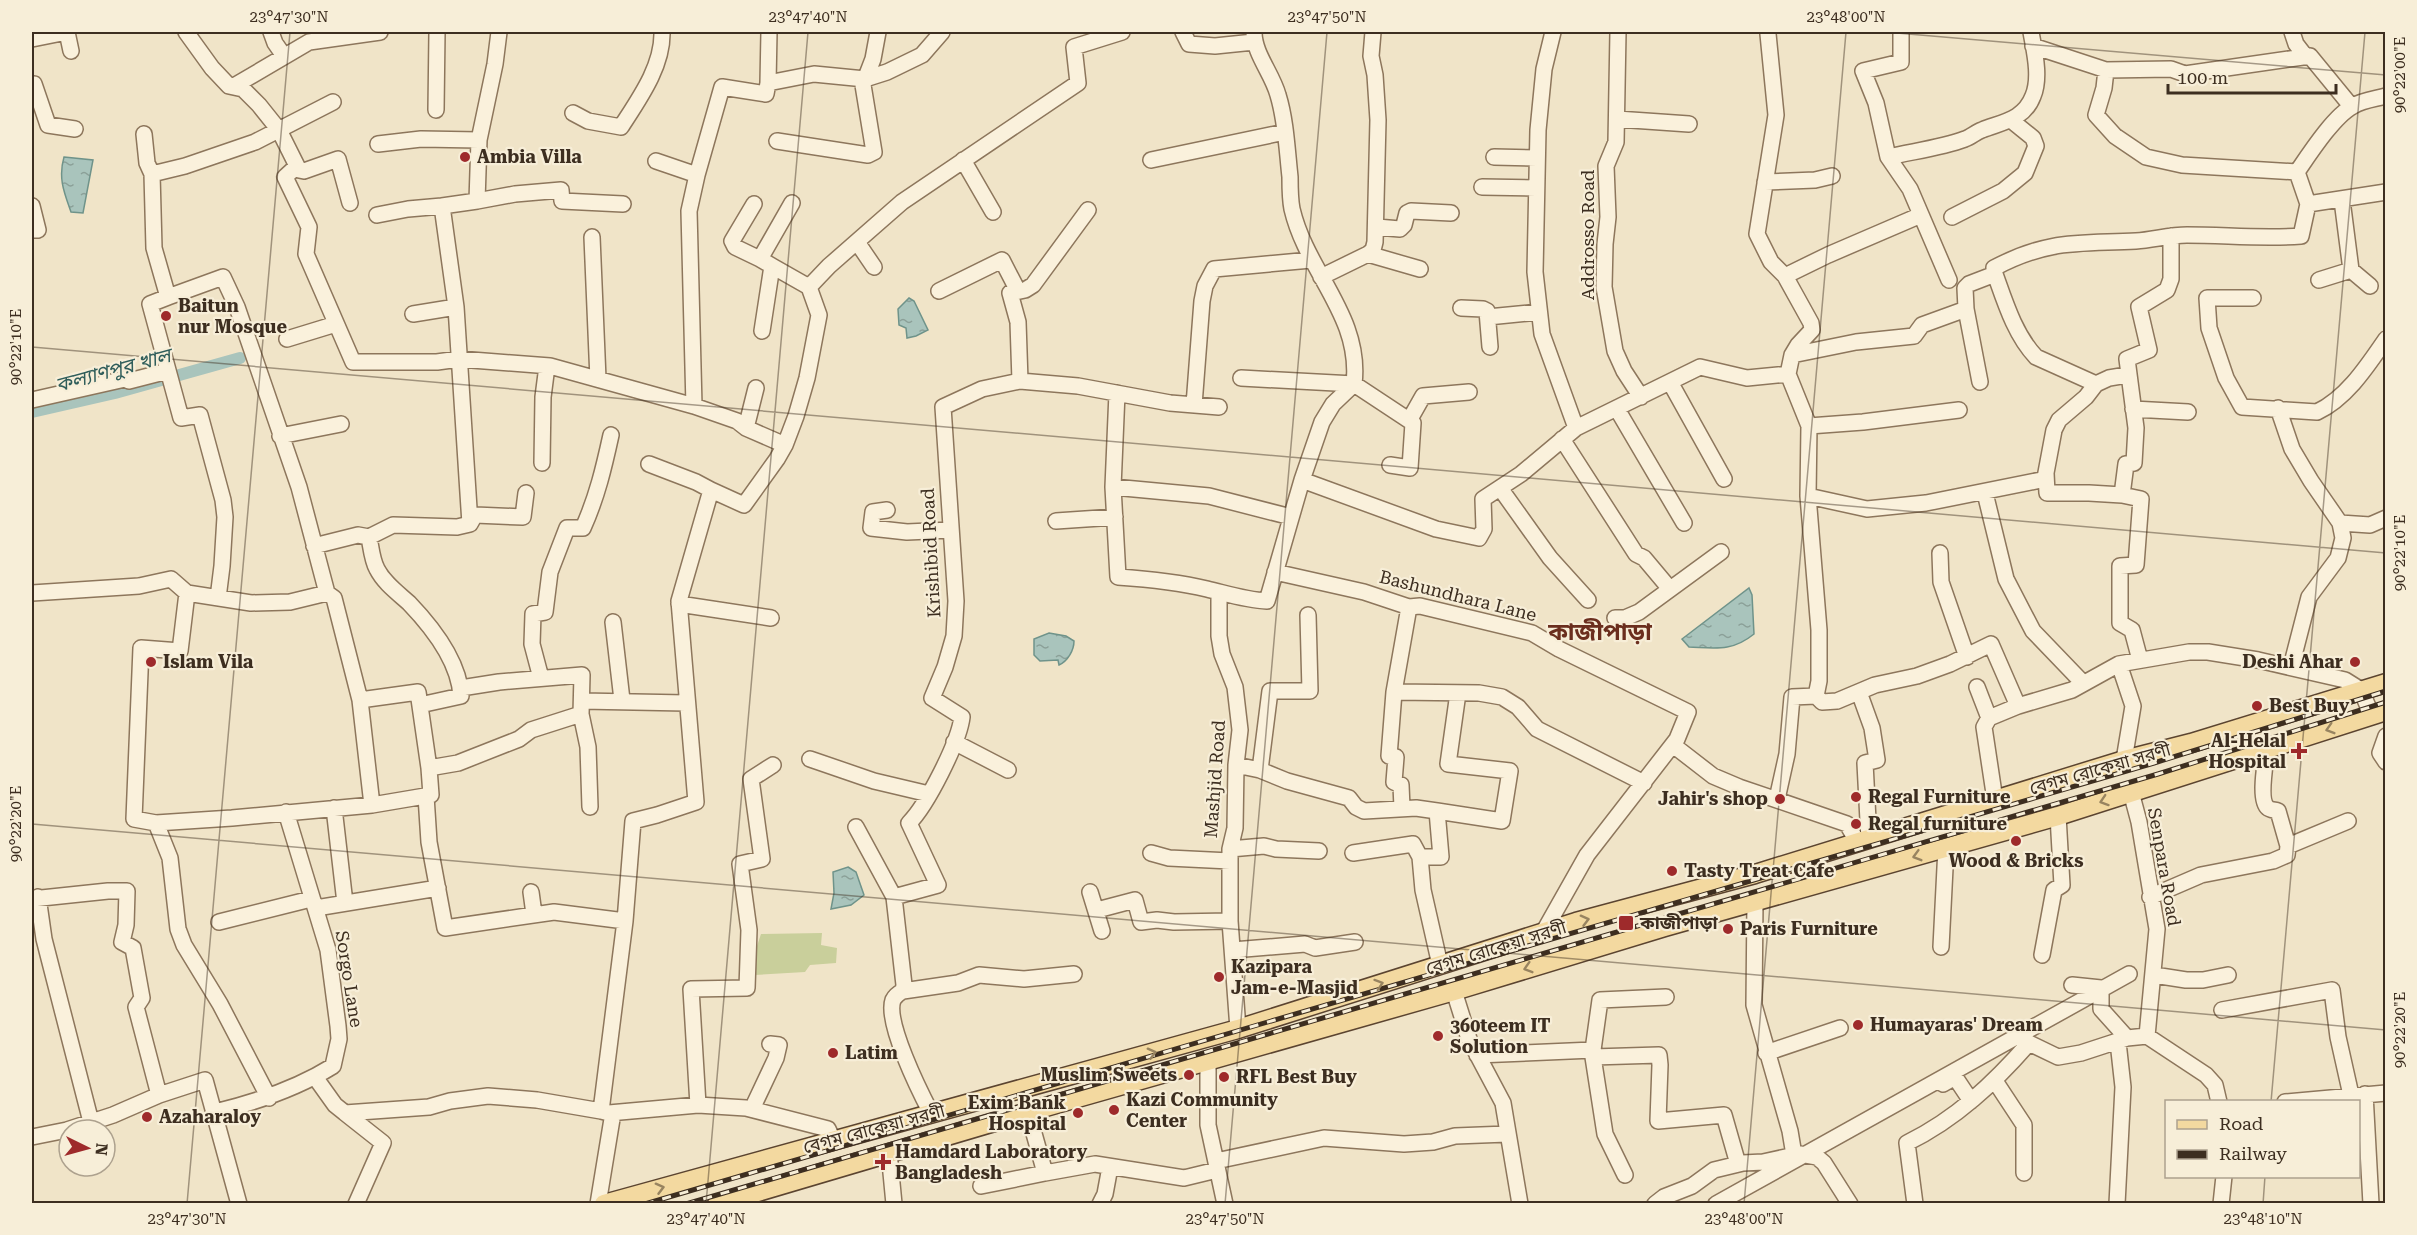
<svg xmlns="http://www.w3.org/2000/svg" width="2417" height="1235" viewBox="0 0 2417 1235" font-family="'Roboto Serif','Noto Sans Bengali',serif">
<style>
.green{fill:#c9cf9b}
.water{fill:url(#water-ripples);stroke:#6f938a;stroke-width:1.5}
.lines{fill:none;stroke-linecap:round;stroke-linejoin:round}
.canal{stroke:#a9c4bc;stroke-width:12}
.minor-casing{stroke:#8d765c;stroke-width:18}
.major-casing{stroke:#5b4430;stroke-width:21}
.minor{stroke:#faf1dc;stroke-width:15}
.major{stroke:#f3d9a0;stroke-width:18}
.rail-casing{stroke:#3d2e20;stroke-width:5}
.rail{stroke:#f7eed8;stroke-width:3;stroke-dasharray:9;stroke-linecap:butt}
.oneway{stroke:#988460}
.ticks{fill:none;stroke:#3d2e20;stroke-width:1.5;stroke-opacity:0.45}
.poi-dot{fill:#9e2a2b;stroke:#f7eed8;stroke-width:2}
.labels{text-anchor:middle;stroke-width:4.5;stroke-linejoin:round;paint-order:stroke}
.poi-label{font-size:18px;font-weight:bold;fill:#3d2e20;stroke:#f7eed8;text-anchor:start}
.street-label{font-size:18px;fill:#3d2e20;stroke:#f7eed8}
.water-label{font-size:20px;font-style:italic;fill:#2f5d5a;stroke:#f7eed8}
.district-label{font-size:24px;font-weight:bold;fill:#6b2e1e;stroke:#f7eed8}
.neatline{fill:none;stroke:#3d2e20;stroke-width:2}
.ticks-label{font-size:15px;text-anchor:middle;fill:#3d2e20}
</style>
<defs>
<pattern id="water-ripples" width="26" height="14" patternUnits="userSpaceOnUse" patternTransform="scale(1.5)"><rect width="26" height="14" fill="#a9c4bc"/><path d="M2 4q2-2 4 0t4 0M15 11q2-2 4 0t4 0" fill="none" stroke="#8ba098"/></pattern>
</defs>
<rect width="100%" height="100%" fill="#f0e4c8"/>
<!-- green -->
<path class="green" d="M822,933L821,945L837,948L836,963L810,965L805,972L755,975L757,946L761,934Z"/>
<!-- water -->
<path class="water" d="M64,157L93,160L83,213L71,212C64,192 58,178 64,157Z
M909,298L914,301L928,330L916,336L907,338L906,328L899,325L898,309Z
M1749,588L1752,595L1754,634C1732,652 1715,648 1689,647L1682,639Z
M1049,633L1066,636L1074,641C1074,650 1068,661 1059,665L1058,660L1040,661L1034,655V639Z
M848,867L856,872L864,895L851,905L831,909L834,893L833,872Z"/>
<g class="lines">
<!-- canal -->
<path class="canal" d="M32,412L115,393L240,358"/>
<!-- minor casing -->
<g class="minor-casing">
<path id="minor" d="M186,32L212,68L229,86L243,89L259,105L279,130L299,170L304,171L338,159L350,203
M271,32L275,43L284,56
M1183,32L1189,44L1215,46L1254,42
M1553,32L1544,69L1538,130L1535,272L1542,334L1576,428
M1618,32L1616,142L1606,166L1608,217L1605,244L1604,287L1615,351L1624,371L1641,397
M1901,32V62L1863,71L1876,103L1888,157L1910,189L1949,280
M2292,32L2296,44L2306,57
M1768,34L1776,115L1757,234L1771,262L1785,276L1811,323L1812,330L1798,345L1792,355L1788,374L1809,426L1808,496L1819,630V681L1816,696L1822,702L1837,701L1875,685L1917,676L1950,664L1991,644L2018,706
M32,39L67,32L71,51
M2033,46L2106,70L2171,69L2185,74L2310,56L2351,106
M2106,70L2104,88L2096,115L2115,136L2146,157L2182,165L2297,172C2310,153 2334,116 2353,106C2363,100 2375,99 2386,96
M768,83L769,32
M32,84H34L48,125L75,129
M234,86L309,42L380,32
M436,110L437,32
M573,113L588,121L621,127C639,99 663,66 662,32
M1617,119L1689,124
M144,134L147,163L152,174L154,248L168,297L150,304L181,418L200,415L223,500L225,517L222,566L218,598
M777,141L868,155L874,152L863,85L873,59L878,32
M378,144L421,139L479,140
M1494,157L1537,158
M1888,157C1914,151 1941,148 1965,139C1971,137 1976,132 1982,130C2002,122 2024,120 2033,96C2041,77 2034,50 2031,32
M963,160L993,212
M1151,160L1285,132
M656,161L697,175
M297,166L285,177L309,227L306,254L353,362H437L459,359L550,366L694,406L737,421L746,428L785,445
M152,174L185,166L255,142L333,102
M1765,182L1815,180L1832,176
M1482,187L1536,188
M2342,200L2351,270L2370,286
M477,201L515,194L561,190L562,201L623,204
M754,204L732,241L735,247L760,259
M2308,204L2386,192
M32,206L38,230H32
M377,215L408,209L442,206
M1952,217L2003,191L2025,173L2036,146L2033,138L2012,121
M1377,227L1400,229L1404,225L1407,213L1411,211L1451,213
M592,237L598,379
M857,242L874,267
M1368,254L1420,269
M1995,274C2005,302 2015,335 2036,357L2096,384
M1785,276L1828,255L1921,215
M1321,277L1368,254L1373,250L1375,242L1378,120L1375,75L1371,56L1373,32
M2319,280L2351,270
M809,287L829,266L902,202L1078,83L1074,47L1122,32
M939,291L1002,260L1018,291
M168,297L223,277L237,307L299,487L327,593L334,598L360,700L372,805
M2253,298H2207L2209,328L2226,378L2242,407L2317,412C2347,398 2368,365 2386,339
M1461,308L1483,309L1487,311L1490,347
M1966,309L1980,382
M413,314L456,307
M1488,317L1539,312
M762,331L772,266L760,259L792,203
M287,339L336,324
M1792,355L1856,342L1914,336L1922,325L1966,309L1965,288L1969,284L1995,274L1994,268C2049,239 2078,244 2136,241C2153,240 2169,235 2187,235C2225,235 2263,239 2301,236L2308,204L2297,172
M1241,378L1354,384L1413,423L1410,468L1390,465
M1020,381L1018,322L1010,293L1025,290L1033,285L1088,210
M1670,382L1724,479
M1117,393L1113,487L1118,577C1148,579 1178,582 1207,589C1228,594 1246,600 1267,601L1302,480L1322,422L1333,404L1354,384C1362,316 1307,273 1292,209C1290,199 1290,187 1290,177C1287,150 1286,121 1278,95C1272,73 1254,54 1254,32
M32,400L125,379L129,381L168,371
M1194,405L1202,301L1205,286L1214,269L1311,260
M694,406L689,211L697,175L722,87L766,94L768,83L814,74L865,79L887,72L922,55L942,32
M2278,408L2292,449L2311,481L2340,523L2343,538L2338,558L2309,597L2291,667
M1617,409L1684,523
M2133,409L2188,412
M1410,419L1423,396L1469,392
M1809,426L1863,422L1959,410
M746,428L756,388
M280,436L341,424
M1562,439L1636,554L1644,558L1670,589
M542,463L543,397L547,366
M649,464L696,482L711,490
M2046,473L2047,493H2089L2122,495
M1302,480L1436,529L1479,538L1484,529L1483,499L1521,474L1576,428L1700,367L1747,378L1788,374
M1113,487L1209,496L1291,517
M1500,488L1550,558L1588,600
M1985,493L2006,579L2033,631L2083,683
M1808,496L1867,509L1926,503L2041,480L2045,478L2054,430L2059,420L2086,397L2096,384L2109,378L2127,375
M887,510L873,512L871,528L907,532L951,530
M1056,521L1115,517
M2340,523L2370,525L2386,518
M470,524L456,307L442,206L477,201L479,140L495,64L499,32
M369,537C371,547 372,560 377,569C384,583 398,593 409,603C433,628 459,661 461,696L420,705
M314,546L358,535L369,537L393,525L457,527L470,524L475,515L523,517L526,493
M1940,553L1941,582L1967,657
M1275,572L1364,592L1409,607L1420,606L1532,633L1559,649L1688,712L1677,739L1587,855L1543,933
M32,593L139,586L171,579L187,593L251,603L290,602L327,593
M187,593L180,651L141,648L134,819L156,823L232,818L372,805L431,795L429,768L458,763L519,739L531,730L581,714
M1219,594V636L1222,654L1235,687L1240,730L1236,765L1235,828L1230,849V921L1238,1029
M679,604L771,618
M1615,618H1625L1639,612L1721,552
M613,622L622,700
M2140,660L2132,630L2120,623V566L2136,565L2141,499L2122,495L2126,464L2134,463L2136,428L2127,359L2149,350L2139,307L2167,290L2171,279V236
M2119,664L2133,706L2124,760
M541,678L532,644L533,614L545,612L550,572L567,528H583C597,497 604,467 611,435
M1977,687L1989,718
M461,688L499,682L582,675L581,714L588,747L590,807
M1394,692L1479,693L1502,697L1518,707L1537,729L1644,783
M1859,692L1872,728L1877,760L1865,763L1869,840
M360,700L418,692L429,768
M582,701L686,703
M2386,736L2380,753L2386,762
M954,742L1008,770
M1673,745L1713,776L1739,787L1847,824L1858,843
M2267,749C2266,760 2258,800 2268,808C2270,810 2275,810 2278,811L2288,846L2348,821
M810,759L874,781L929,794
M1236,765L1260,770L1287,781L1349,798L1356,807L1364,811L1416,808L1437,811
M1260,770L1270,691H1310L1308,615
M2131,792L2139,822L2157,929L2147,1036L2206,1075L2215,1085L2219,1102
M426,796L429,842L445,928L554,912L625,921
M1777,799L1787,754L1792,697L1816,696
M1995,800L1984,727L1989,718L2018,706L2072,690L2119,664L2189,652H2208L2258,660L2345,680L2361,690L2372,716
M334,808L345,903
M1402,808L1401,785L1394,782L1396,757L1389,756L1394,692L1409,607
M156,823L170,858L178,929L184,945L220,1004L269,1098
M856,827L894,897
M1230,849L1264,846L1276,849L1319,851
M1151,853L1169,858L1230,861
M1353,853L1413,844L1420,857
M531,892L534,914
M1090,892L1102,931
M38,897L44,939L91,1122
M2150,897L2201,875L2273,861L2287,855L2288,846
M32,899L108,891H127L126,925L122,942L133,948L142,998L136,1007L159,1095
M1755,901L1754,1005L1790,1131L1794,1155
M316,908L438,888
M1097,910L1135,900L1141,922L1157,920L1174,922L1230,921
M219,922L311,899
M1941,947L1946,848
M1233,950L1305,944L1315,948L1355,942
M2042,955L2054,890L2062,885L2058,816
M1440,965L1423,890L1420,857H1441L1437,811L1502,821L1510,771L1448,764L1458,693
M2154,975L2186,980H2203L2228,975
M2072,985L2101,988V1009L2127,1038
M903,991L958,983L979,975L1024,979L1074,974
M1454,991L1469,1039L1503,1103L1520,1204
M2222,1010L2332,990L2338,1037L2351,1095
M1766,1053L1840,1028
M1477,1055L1593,1050
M1593,1057L1659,1055L1660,1065L1658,1121L1724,1115L1738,1164
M1208,1061V1125L1225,1204
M315,1077L335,1105L345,1113L429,1107L450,1101L488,1096L537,1100L601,1111
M1995,1081L2024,1125V1173
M1943,1084L1955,1077L1971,1101
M2365,1094L2371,1204
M2285,1102L2386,1093
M698,1105L691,989L747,988L749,930L740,864L762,859L751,779L773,765
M752,1109L776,1058L779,1045L770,1044
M215,1112C257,1102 296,1089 333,1066L339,1039L338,1026L328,950L286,812
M345,1113L383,1143L356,1204
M609,1113L698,1105L746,1108L828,1129L833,1140
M931,1113C920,1092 885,1022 893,1000C895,996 899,993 903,991L904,985L894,897L938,885L909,823C927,805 959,742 962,717L932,698L945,667L954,636L956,601L943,407L982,389L1020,381L1078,386L1170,403L1219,407
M32,1137L67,1130L113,1115L159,1095L205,1080L239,1204
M889,1152L894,1204
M1216,1161L1324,1138L1404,1144L1433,1142L1455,1136L1507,1134
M1045,1173L1095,1164L1184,1178L1217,1170
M1625,1175L1605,1134L1593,1057V1050L1600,1000L1666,997
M981,1186L1045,1173L1028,1112
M598,1204L612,1119L609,1113L601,1111L625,921L633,821L657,815L696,802L679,601L711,490L744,505L777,459L785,445L796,416L807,378L819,315L809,287L772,266
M1100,1204L1105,1194L1110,1167
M1655,1204L1664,1197L1692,1186L1714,1170L1743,1163L1763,1162L1800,1154L1817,1157L1824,1163L1850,1204
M1716,1204L2129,974
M1915,1204L1907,1143C1956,1119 1994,1083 2029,1043L2058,1057L2081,1053L2127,1038L2147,1036
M2117,1204L2123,1087L2118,1042
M2221,1204L2224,1176"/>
</g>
<!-- major casing -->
<g class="major-casing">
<path id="major" d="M604,1204L1238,1029L1576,922L1755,874L2124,760L2191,743L2386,683
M717,1204L1028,1112L1454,991L1665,927L2058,816L2386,711"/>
</g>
<!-- minor -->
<use href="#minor" class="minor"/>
<!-- major -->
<use href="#major" class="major"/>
<!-- rail casing -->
<g class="rail-casing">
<path id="rail" d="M645,1204L2154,763L2386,691
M686,1204L2158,774L2386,702"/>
</g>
<!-- rail -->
<use href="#rail" class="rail"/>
</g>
<!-- one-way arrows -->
<defs><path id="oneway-chevron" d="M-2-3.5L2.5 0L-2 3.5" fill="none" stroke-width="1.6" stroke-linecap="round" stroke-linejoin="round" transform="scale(1.5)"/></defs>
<g class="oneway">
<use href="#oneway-chevron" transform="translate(2330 729) rotate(163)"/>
<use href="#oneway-chevron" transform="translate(2104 801) rotate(162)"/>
<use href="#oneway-chevron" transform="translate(1917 856) rotate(164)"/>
<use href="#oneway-chevron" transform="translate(1585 920) rotate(-15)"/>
<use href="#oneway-chevron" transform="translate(1528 968) rotate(163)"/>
<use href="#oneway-chevron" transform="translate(1379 984) rotate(-18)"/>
<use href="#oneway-chevron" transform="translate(1152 1053) rotate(-15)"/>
<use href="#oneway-chevron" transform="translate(660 1188) rotate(-15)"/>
</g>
<!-- ticks -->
<path class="ticks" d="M1885,32L2386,75M32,347L2386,553M32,824L2386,1030M2271,1102L2365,32M187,1204L290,32M706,1204L808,32M1225,1204L1327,32M1744,1204L1846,32M2263,1204L2265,1176"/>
<!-- markers -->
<g class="poi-dot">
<circle cx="465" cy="157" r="6"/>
<circle cx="166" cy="316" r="6"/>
<circle cx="151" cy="662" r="6"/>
<circle cx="2355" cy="662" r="6"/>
<circle cx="2257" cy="706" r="6"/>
<path d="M2296 742h6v6h6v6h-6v6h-6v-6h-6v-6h6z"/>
<circle cx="1856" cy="797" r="6"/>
<circle cx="1780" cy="799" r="6"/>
<circle cx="1856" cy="824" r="6"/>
<circle cx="2016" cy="841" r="6"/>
<circle cx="1672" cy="871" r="6"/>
<rect x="1618" y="915" width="16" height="16" rx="3"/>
<circle cx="1728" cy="929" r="6"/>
<circle cx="1219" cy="977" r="6"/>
<circle cx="1858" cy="1025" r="6"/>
<circle cx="1438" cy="1036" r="6"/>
<circle cx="833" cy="1053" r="6"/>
<circle cx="1189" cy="1075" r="6"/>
<circle cx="1224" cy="1077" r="6"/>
<circle cx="1114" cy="1110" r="6"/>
<circle cx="1078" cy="1113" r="6"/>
<circle cx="147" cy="1117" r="6"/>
<path d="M880 1153h6v6h6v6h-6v6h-6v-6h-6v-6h6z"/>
</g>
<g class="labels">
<!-- poi labels -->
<g class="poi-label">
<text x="477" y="163">Ambia Villa</text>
<text x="178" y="312">Baitun<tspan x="178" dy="21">nur Mosque</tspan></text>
<text x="163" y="668">Islam Vila</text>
<text x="2343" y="668" text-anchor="end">Deshi Ahar</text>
<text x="2269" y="712">Best Buy</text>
<text x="2286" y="747" text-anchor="end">Al-Helal<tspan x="2286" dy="21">Hospital</tspan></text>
<text x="1868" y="803">Regal Furniture</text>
<text x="1768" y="805" text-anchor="end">Jahir's shop</text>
<text x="1868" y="830">Regal furniture</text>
<text x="2016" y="867" text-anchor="middle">Wood &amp; Bricks</text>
<text x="1684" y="877">Tasty Treat Cafe</text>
<text x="1640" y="929">কাজীপাড়া</text>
<text x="1740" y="935">Paris Furniture</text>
<text x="1231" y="973">Kazipara<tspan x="1231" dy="21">Jam-e-Masjid</tspan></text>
<text x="1870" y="1031">Humayaras' Dream</text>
<text x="1450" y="1032">360teem IT<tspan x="1450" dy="21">Solution</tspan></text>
<text x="845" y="1059">Latim</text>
<text x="1177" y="1081" text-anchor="end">Muslim Sweets</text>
<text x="1236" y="1083">RFL Best Buy</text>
<text x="1126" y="1106">Kazi Community<tspan x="1126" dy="21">Center</tspan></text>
<text x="1066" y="1109" text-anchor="end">Exim Bank<tspan x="1066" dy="21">Hospital</tspan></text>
<text x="159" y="1123">Azaharaloy</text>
<text x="895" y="1158">Hamdard Laboratory<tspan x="895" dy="21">Bangladesh</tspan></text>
</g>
<!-- street labels -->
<g class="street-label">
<text transform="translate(1588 235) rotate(-90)" y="6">Addrosso Road</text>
<text transform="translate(931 553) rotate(-93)" y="6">Krishibid Road</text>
<text transform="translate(1458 596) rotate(14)" y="6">Bashundhara Lane</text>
<text transform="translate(2100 769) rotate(-16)" y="6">বেগম রোকেয়া সরণী</text>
<text transform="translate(1215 779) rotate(-86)" y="6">Mashjid Road</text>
<text transform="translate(2164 867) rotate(80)" y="6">Senpara Road</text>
<text transform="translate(1496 948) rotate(-17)" y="6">বেগম রোকেয়া সরণী</text>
<text transform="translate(349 979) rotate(81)" y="6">Sorgo Lane</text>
<text transform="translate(874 1129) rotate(-15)" y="6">বেগম রোকেয়া সরণী</text>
</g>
<!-- water labels -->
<g class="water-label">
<text transform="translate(113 370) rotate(-15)" y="7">কল্যাণপুর খাল</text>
</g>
<!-- district labels -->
<g class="district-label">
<text x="1600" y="640">কাজীপাড়া</text>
</g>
</g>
<!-- border -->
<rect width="2417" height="1235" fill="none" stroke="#f7eed8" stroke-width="66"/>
<!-- legend -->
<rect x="2165" y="1100" width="195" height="78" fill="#f7eed8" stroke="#ada18e" stroke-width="1.5"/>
<rect x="2177" y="1120" width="30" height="9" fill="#f3d9a0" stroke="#ada18e" stroke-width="1.5"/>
<text x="2219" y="1130" font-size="18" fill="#3d2e20">Road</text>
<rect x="2177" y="1150" width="30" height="9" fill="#3d2e20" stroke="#ada18e" stroke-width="1.5"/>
<text x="2219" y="1160" font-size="18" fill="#3d2e20">Railway</text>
<!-- north arrow -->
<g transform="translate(87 1148) rotate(95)"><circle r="28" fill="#f7eed8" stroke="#ada18e" stroke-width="1.5"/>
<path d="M0-4.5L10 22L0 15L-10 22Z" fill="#9e2a2b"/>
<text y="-9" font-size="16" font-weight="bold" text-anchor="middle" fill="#3d2e20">N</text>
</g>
<!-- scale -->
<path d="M2168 84v9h168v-9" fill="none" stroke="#3d2e20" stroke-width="3"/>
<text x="2177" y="84" font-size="18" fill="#3d2e20" stroke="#f7eed8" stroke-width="4.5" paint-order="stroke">100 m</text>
<rect x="33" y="33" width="2351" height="1169" class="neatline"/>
<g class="ticks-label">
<text x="289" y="22">23°47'30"N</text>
<text x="808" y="22">23°47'40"N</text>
<text x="1327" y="22">23°47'50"N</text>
<text x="1846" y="22">23°48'00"N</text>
<text transform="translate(2400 75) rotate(-90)" y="5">90°22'00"E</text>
<text transform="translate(16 347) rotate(-90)" y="5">90°22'10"E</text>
<text transform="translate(2400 553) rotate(-90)" y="5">90°22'10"E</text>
<text transform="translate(16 824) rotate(-90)" y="5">90°22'20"E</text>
<text transform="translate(2400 1030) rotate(-90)" y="5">90°22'20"E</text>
<text x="187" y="1224">23°47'30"N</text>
<text x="706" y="1224">23°47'40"N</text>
<text x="1225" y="1224">23°47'50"N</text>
<text x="1744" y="1224">23°48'00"N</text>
<text x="2263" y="1224">23°48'10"N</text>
</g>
</svg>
